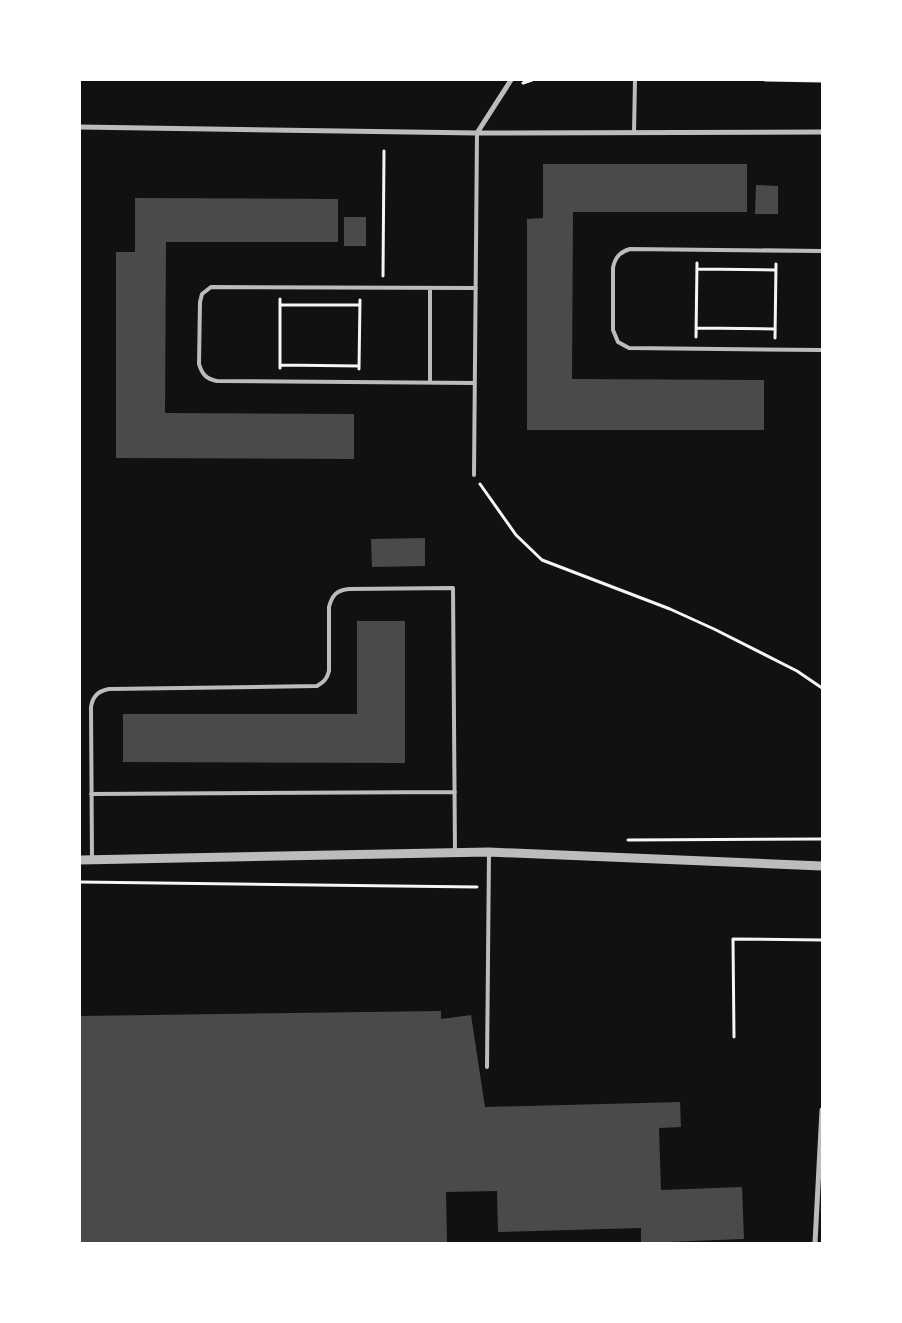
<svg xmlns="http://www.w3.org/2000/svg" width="902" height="1323" viewBox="0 0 902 1323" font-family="'Alegreya Sans',sans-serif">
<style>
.building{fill:#4a4a4a}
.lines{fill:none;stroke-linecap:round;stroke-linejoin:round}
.path{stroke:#f5f5f5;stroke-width:3}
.service{stroke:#bcbcbc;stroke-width:4}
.minor{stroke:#bcbcbc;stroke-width:5}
.tertiary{stroke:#bcbcbc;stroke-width:9}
</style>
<rect width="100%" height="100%" fill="#111"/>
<!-- building -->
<path class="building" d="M543,164H747V212H573L572,379L764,380V430H527V219L543,218Z
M756,185L778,186V214H755Z
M135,198L338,199V242H166L165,413L354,414V459L116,458V252H135Z
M344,217H366V246H344Z
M425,538V566L372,567L371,539Z
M357,621H405V763L123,762V714H357Z
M441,1011V1019L471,1015L485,1107L680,1102L681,1127L659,1128L661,1190L742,1187L744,1239L641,1243V1228L498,1232L497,1191L446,1192L447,1243H80V1016Z"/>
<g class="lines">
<!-- path -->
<path class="path" d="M765,80L822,81
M523,83L532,80
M697,269L776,270
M383,276L384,151
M280,305H360
M696,328L775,329
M696,337L697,263
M775,338L776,264
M280,365L359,366
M280,368V299
M359,369L360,300
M480,484L516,535L542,560L670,609L714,629L797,671L822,688
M628,840L822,839
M80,882L477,887
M734,1037L733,939L822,940"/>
<!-- service -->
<path class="service" d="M634,132L635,80
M822,251L630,249C620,252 615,257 613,268V330L618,342L629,348L822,350
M430,382V288
M475,383L217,381C206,379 202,374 199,364L200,302L202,294L211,287L476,288
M474,475L477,133
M91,794L455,792
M92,859L91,707C93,695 99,691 109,689L317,686C324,682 327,679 329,671V607C332,595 337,590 349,589L453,588L455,853
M487,1067L489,852"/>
<!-- minor -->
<path class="minor" d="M80,127L477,133L822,132
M477,133L511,80
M815,1243L822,1110"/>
<!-- tertiary -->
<path class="tertiary" d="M80,860L489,852L822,866"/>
</g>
<!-- border -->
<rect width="902" height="1323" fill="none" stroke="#ffffff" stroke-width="162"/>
</svg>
